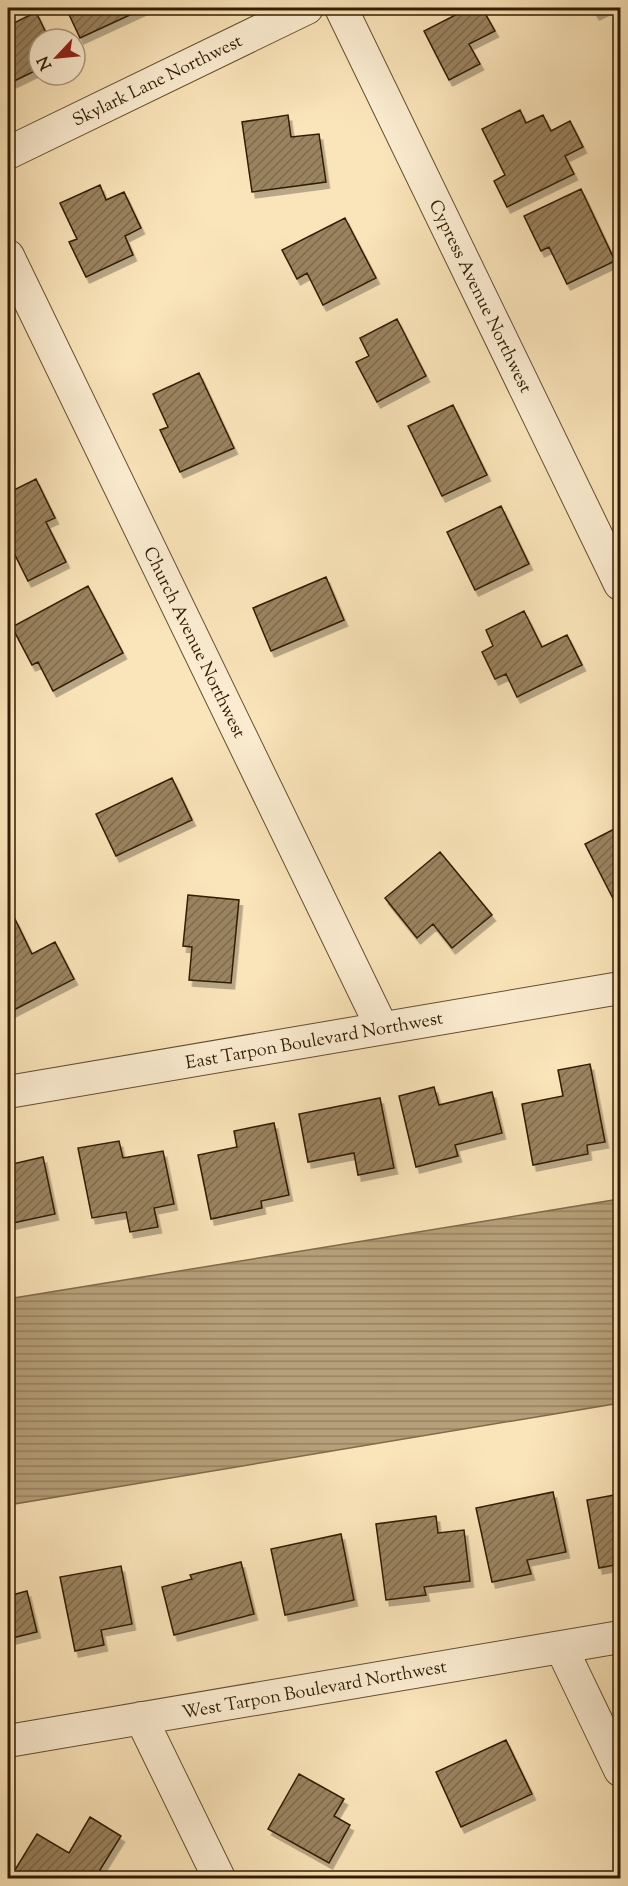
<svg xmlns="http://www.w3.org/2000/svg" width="628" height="1886" viewBox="0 0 628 1886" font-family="'Sorts Mill Goudy',serif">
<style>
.water{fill:url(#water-rules);stroke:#816b4a;stroke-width:1.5}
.building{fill:url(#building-hatch);stroke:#321c01;stroke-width:1.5;filter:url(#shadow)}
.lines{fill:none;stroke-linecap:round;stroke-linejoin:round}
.minor-casing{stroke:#644e2f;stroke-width:34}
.minor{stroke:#fcedd2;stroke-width:32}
.labels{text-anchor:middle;stroke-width:5;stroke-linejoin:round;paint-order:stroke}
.street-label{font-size:18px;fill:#321c01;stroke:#fcedd2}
</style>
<defs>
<pattern id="water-rules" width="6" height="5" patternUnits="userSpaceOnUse" patternTransform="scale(1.5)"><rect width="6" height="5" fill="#b6a07a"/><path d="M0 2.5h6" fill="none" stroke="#958262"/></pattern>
<pattern id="building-hatch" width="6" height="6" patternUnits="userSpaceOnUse" patternTransform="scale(1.5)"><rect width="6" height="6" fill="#9a8461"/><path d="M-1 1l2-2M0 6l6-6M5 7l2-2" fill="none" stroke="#7e6b4e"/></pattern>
<filter id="shadow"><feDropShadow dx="3.5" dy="6" stdDeviation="0" flood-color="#0004"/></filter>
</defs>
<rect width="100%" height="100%" fill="#fae4b9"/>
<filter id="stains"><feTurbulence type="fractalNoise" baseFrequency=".00333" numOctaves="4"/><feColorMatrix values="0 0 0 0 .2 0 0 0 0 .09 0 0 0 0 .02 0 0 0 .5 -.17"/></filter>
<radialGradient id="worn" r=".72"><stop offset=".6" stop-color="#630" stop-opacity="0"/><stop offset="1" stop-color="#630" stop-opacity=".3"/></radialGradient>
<!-- water -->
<path class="water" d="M620,1199V1403L8,1505V1299Z"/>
<!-- building -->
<path class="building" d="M66,8H145L80,38Z
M469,8H482L495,31L469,44L480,64L449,80L424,31Z
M592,8H608L596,14Z
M36,12L49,39H39V69L8,84V26Z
M520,110L526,123L543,115L551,131L570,121L583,147L565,156L574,174L507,207L494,181L505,175L482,129Z
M288,115L291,137L319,134L326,182L252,192L242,122Z
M100,185L106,200L124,192L141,228L125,236L133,255L86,277L69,242L77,239L60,203Z
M581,189L615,261L567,284L549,247L541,251L524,216Z
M345,218L376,278L323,305L307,273L297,279L282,250Z
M397,319L426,376L377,402L356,362L369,356L360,338Z
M199,373L234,448L180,472L160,430L168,427L153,394Z
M453,405L487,475L442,496L408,426Z
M36,479L55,518L46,522L66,562L28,581L8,541V493Z
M501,506L529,564L475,590L447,532Z
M326,577L344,620L271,651L253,608Z
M88,586L123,653L53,691L38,662L32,665L12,627Z
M524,611L542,647L567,635L582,665L517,697L506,674L495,679L482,652L493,646L486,630Z
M172,778L192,820L116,856L96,814Z
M620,826V912L585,844Z
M440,852L492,915L452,948L433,924L417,938L385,898Z
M188,895L239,900L231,983L189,980L192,947L183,946Z
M15,919L32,954L55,942L74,979L8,1013V922Z
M590,1064L605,1142L587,1145L588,1154L533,1165L522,1104L563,1096L558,1070Z
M434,1087L439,1105L492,1092L502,1133L455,1145L458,1156L416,1167L399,1096Z
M380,1098L394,1168L358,1175L354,1153L308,1162L299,1114Z
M274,1123L289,1195L261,1201L262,1208L211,1219L198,1155L237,1147L234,1131Z
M119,1141L123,1158L163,1151L174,1204L154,1208L158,1227L130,1232L126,1212L92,1218L78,1148Z
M43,1157L55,1214L8,1224V1165Z
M553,1492L566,1552L527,1560L531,1574L492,1582L476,1508Z
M620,1494V1564L599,1568L587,1500Z
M436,1516L438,1533L464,1530L470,1581L424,1587L426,1595L386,1600L376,1524Z
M341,1534L354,1600L285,1615L271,1549Z
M241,1562L254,1614L174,1635L162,1587L192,1579L190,1575Z
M121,1566L132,1624L101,1630L104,1645L75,1651L60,1577Z
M27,1591L37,1632L8,1639V1596Z
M506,1740L532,1794L461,1827L436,1772Z
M299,1774L344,1799L334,1816L350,1825L329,1863L268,1829Z
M90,1817L121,1836L95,1878H10L37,1834L69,1853Z"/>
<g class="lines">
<!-- minor casing -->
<g class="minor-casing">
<path id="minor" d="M341,8L620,584
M8,153L307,8
M8,256L382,1028
M8,1092L620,988
M561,1647L620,1770
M141,1718L219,1878
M8,1741L620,1637"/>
</g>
<!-- minor -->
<use href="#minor" class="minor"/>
</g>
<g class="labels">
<!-- street labels -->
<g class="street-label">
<text transform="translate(157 80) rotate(-26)" y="6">Skylark Lane Northwest</text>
<text transform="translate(481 296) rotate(64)" y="6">Cypress Avenue Northwest</text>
<text transform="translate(195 642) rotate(64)" y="6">Church Avenue Northwest</text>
<text transform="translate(314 1040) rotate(-10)" y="6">East Tarpon Boulevard Northwest</text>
<text transform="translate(314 1689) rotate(-10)" y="6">West Tarpon Boulevard Northwest</text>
</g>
</g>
<!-- margin -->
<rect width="628" height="1886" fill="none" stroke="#fae4b9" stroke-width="30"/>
<rect x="9" y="9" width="610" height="1868" fill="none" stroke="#321c01" stroke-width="3"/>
<rect x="15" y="15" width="598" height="1856" fill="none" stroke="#321c01" stroke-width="1.5"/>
<!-- north arrow -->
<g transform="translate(57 57) rotate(244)"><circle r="28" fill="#fcedd2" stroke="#ab997e" stroke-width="1.5"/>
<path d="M0-4.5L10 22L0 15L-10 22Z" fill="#8f2418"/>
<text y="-9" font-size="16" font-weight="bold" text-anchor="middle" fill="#321c01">N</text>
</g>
<rect width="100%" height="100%" filter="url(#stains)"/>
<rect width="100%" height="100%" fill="url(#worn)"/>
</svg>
